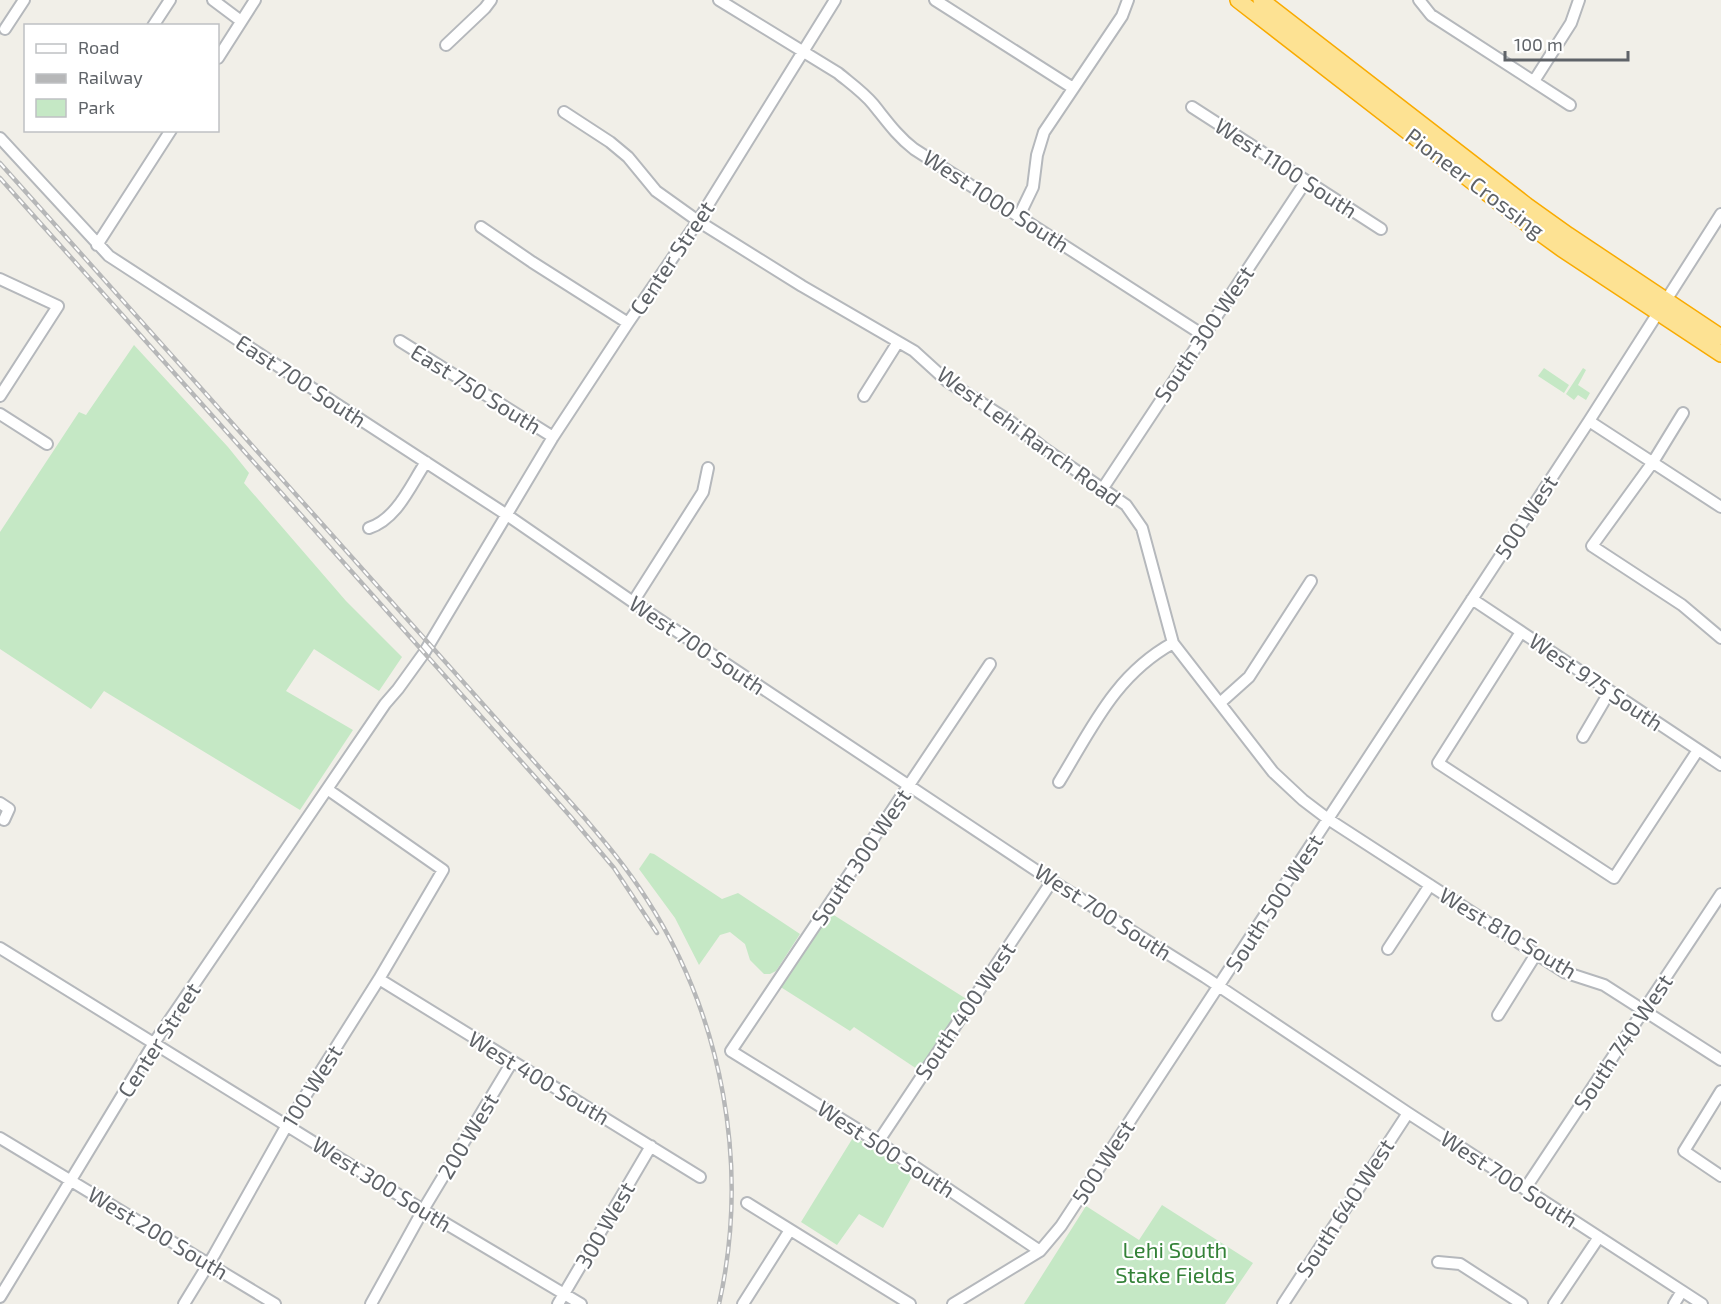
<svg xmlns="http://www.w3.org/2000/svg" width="1721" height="1304" viewBox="0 0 1721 1304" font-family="'Exo 2',sans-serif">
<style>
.green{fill:#c5e8c5}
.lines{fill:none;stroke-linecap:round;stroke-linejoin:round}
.minor-casing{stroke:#b5b8bc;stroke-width:14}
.highway-casing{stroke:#f9ab00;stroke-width:18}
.minor{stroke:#fff;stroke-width:10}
.highway{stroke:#fde293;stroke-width:15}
.rail-casing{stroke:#b6b7b8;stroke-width:4.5}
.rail{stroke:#fff;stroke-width:2;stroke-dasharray:7;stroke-linecap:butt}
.labels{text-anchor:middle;stroke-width:4.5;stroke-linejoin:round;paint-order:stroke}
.street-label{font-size:22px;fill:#5f6368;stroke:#fff}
.park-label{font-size:22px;fill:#348238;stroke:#fff}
</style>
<rect width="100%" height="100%" fill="#f1efe8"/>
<!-- green -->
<path class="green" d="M134,345L228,447L249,473L244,483L346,601L402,657L379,691L314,649L286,691L353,730L300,810L104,691L91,709L0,649V532L79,412L86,415Z
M1544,368L1569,385L1564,393L1538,376Z
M1583,368L1586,370L1578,385L1590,393L1586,400L1578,395L1574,400L1566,394Z
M650,853L654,854L722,899L738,893L800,934L776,971L770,974H764L750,960L745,944L730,932L720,935L699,965L675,918L639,869Z
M829,912L968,1000L920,1071L854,1027L850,1031L779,986Z
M854,1136L913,1175L883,1228L859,1214L837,1245L801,1222Z
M1162,1205L1253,1263L1225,1304H1024L1086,1206L1139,1240Z"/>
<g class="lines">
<!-- minor casing -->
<g class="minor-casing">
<path id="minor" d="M213,0L241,21
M719,0L838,73C850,83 863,92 873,104C886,120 897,136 914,149L1203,335
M935,0L1073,88
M1419,0L1431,15L1570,105
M153,26L170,0
M5,29L24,0
M446,45L485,8L491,0
M218,58L255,0
M1534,81L1571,23L1579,0
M1192,107L1381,229
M564,112L610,142L628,157L656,191L698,221L802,286L914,351L947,381L1011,422L1045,449L1126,505L1142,528L1173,643L1273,772L1303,800L1328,819L1564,972L1604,985L1721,1060
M0,138L109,256L507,515L633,602L1052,881L1205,977L1408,1113L1702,1304
M1019,216L1033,187L1037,155L1044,132L1122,16L1128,0
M481,227L532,262L628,323
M97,245L171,130
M0,279L58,306L0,396
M400,341L553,437
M864,396L898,342
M1683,413L1653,462L1592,546L1682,605L1721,638
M0,414L47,444
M1589,421L1721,507
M1103,488L1306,181
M369,528C397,519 410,486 426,462
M1472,599L1721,765
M633,602L703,492L708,468
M1521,632L1438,763L1614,878L1698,750
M990,664L731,1051L878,1142L1040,1251
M1220,703L1249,677L1311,581
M1583,737L1610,691
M1059,782C1092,728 1115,675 1173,643
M0,803L9,809L4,820
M0,948L423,1210L581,1304
M1388,949L1430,885
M379,979L700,1177
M1498,1015L1536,954
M1721,1091L1684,1151L1721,1176
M0,1138L275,1304
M878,1142L1052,881
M1525,1189L1721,894
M747,1203L910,1304
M1438,1262L1460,1264L1522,1304
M0,1297L154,1043L385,704L398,689L424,653L553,437L628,323L698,221L835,0
M184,1304L214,1255L287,1125L379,979L443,870L327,789
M371,1304L423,1210L512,1062
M558,1304L651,1146
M743,1304L790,1230
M953,1304L1040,1251L1061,1226L1589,421L1721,214
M1283,1304L1408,1113
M1554,1304L1599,1237
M1674,1304L1682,1291"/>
</g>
<!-- highway casing -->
<g class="highway-casing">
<path id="highway" d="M1238,0L1518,217L1562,249L1721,354
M1261,0L1526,205L1568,235L1721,337"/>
</g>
<!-- minor -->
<use href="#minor" class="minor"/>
<!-- highway -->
<use href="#highway" class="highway"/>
<!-- rail casing -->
<g class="rail-casing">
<path id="rail" d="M0,163L582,815C605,842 627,868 646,898C723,1017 750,1166 719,1304
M0,178L570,816L614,868L657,933"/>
</g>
<!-- rail -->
<use href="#rail" class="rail"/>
</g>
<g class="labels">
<!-- street labels -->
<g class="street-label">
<text transform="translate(1286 168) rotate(33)" y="8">West 1100 South</text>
<text transform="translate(1475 183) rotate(37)" y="8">Pioneer Crossing</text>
<text transform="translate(996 201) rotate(33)" y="8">West 1000 South</text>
<text transform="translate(672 258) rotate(-56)" y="8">Center Street</text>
<text transform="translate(1204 334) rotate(-56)" y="8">South 300 West</text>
<text transform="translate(301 381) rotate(33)" y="8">East 700 South</text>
<text transform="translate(476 389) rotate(32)" y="8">East 750 South</text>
<text transform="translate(1029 436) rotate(36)" y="8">West Lehi Ranch Road</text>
<text transform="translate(1526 517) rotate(-57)" y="8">500 West</text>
<text transform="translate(697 645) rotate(34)" y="8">West 700 South</text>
<text transform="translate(1596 682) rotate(34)" y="8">West 975 South</text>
<text transform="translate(861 857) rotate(-56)" y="8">South 300 West</text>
<text transform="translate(1274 903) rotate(-57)" y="8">South 500 West</text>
<text transform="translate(1103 912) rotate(33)" y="8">West 700 South</text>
<text transform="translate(1508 933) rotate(31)" y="8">West 810 South</text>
<text transform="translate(965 1011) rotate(-56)" y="8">South 400 West</text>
<text transform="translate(159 1040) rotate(-57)" y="8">Center Street</text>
<text transform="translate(1623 1042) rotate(-56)" y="8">South 740 West</text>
<text transform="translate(539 1078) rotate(31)" y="8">West 400 South</text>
<text transform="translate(312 1086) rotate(-58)" y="8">100 West</text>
<text transform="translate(468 1136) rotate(-59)" y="8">200 West</text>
<text transform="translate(886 1149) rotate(33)" y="8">West 500 South</text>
<text transform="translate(1103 1162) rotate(-57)" y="8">500 West</text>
<text transform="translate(1509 1179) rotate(33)" y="8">West 700 South</text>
<text transform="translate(382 1184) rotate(32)" y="8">West 300 South</text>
<text transform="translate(1345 1208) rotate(-57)" y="8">South 640 West</text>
<text transform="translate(605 1225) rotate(-60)" y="8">300 West</text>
<text transform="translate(158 1233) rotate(31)" y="8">West 200 South</text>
</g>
<!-- park labels -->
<g class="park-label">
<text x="1175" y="1258">Lehi South<tspan x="1175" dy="25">Stake Fields</tspan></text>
</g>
</g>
<!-- legend -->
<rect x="24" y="24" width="195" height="108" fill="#ffffff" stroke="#bfc1c3" stroke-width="1.5"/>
<rect x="36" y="44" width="30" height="9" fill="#ffffff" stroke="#bfc1c3" stroke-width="1.5"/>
<text x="78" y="54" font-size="18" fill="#5f6368">Road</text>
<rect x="36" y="74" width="30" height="9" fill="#b6b7b8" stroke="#bfc1c3" stroke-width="1.5"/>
<text x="78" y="84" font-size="18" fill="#5f6368">Railway</text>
<rect x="36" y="99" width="30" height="18" fill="#c5e8c5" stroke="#bfc1c3" stroke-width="1.5"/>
<text x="78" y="114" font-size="18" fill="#5f6368">Park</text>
<!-- scale -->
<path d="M1505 51v9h123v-9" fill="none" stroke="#5f6368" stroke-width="3"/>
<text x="1514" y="51" font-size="18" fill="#5f6368" stroke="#ffffff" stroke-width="4.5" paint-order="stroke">100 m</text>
</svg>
